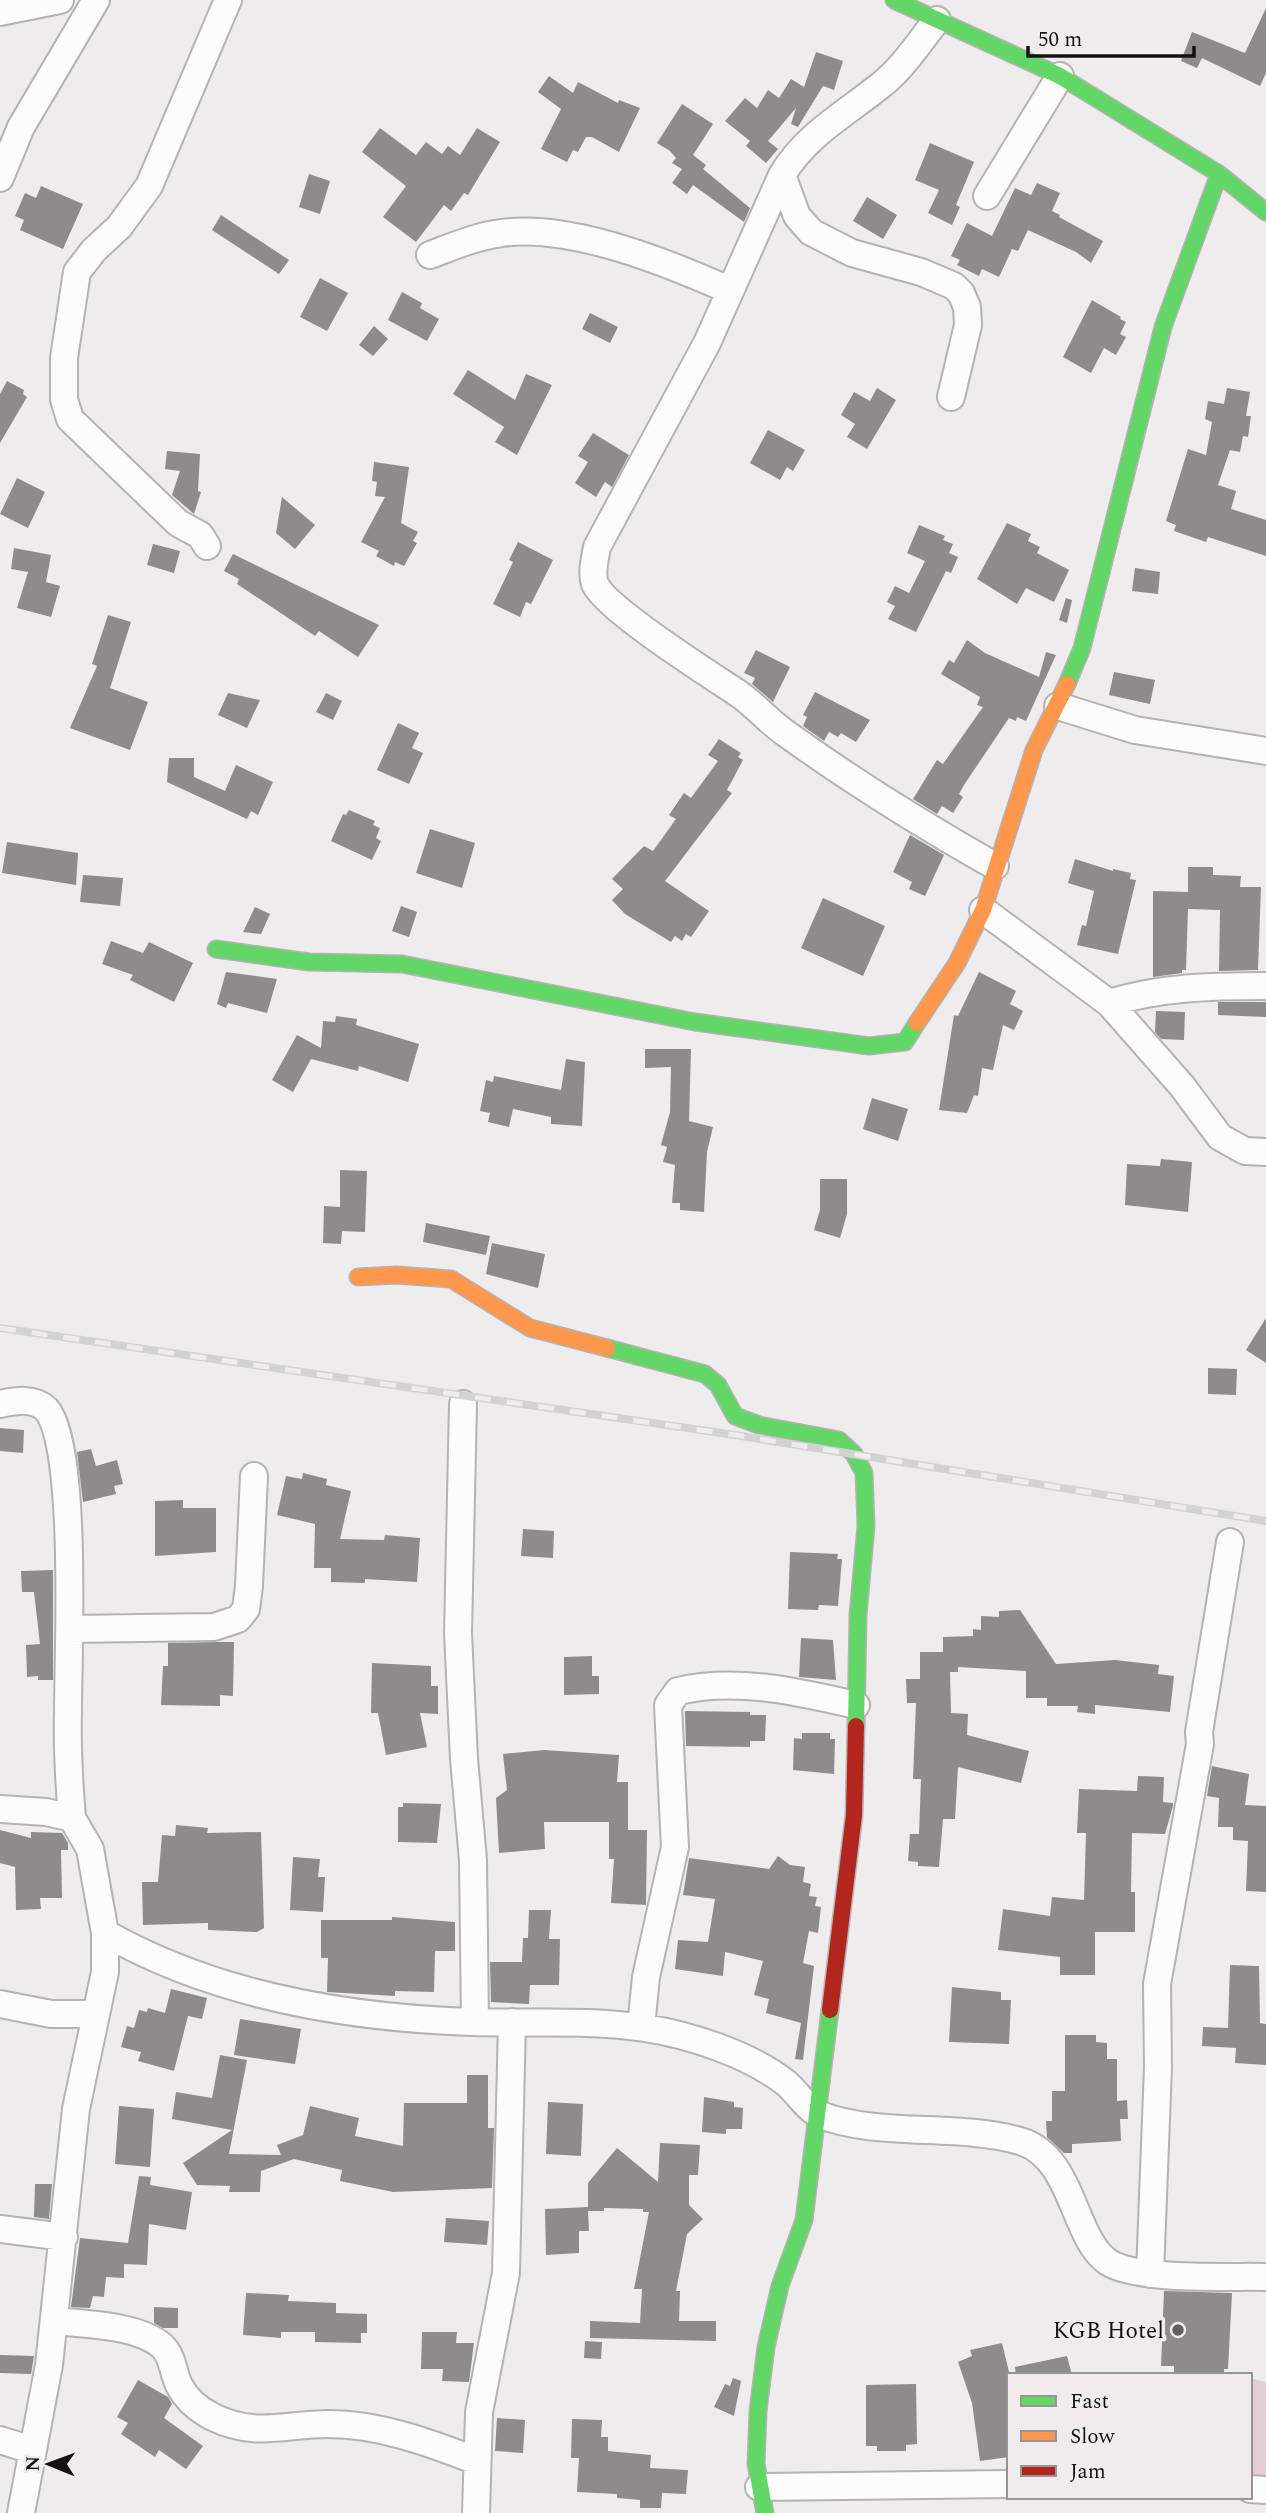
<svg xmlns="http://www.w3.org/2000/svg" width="1266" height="2513" viewBox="0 0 1266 2513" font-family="Spectral,serif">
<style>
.green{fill:#e5cdd4}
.building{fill:#8e8b8c}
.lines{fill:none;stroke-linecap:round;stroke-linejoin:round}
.street-casing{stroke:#b4b2b2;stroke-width:30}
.fast-casing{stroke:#b4b2b2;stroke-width:19}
.slow-casing{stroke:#b4b2b2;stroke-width:19}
.jam-casing{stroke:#b4b2b2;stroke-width:19}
.street{stroke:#fdfcfc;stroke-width:26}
.fast{stroke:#63d668;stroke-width:16}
.slow{stroke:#ff974d;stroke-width:16}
.jam{stroke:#b3261e;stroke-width:16}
.rail-casing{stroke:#d3d2d2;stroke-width:8}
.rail{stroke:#f0ebec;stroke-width:5;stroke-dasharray:16;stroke-linecap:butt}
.poi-dot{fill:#605e5f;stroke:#f0ebec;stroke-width:2.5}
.labels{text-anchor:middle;stroke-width:7;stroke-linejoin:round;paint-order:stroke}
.poi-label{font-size:23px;fill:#131112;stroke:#f0ebec;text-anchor:end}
</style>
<rect width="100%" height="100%" fill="#efeced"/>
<!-- green -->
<path class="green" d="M1250,2378L1266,2382V2480L1250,2479Z"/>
<!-- building -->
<path class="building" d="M1266,8V73L1260,86L1202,58L1197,68L1181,61L1192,32L1245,53Z
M816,52L843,61L834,90L823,86L798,127L791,124L796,108L768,141L778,149L766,163L746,146L750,141L725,121L745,98L757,108L768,90L779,98L791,79L804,87Z
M549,76L573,93L578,82L618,103L619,100L640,108L619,152L592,137H586L578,152L573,150L567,162L541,149L561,109L538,92Z
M682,104L713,124L693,155L706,165L703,169L750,208L744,222L693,185L687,194L672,183L682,169L672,163L676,158L670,151L657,143Z
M380,128L416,155L426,142L442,154L448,146L460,155L477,128L500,142L468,195L464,193L451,211L444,205L416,242L383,217L406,186L362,152Z
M930,143L974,162L956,205L960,207L952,225L928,213L939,190L915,180Z
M309,174L330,181L320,214L299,207Z
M1037,183L1060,193L1052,211L1060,215L1059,217L1103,241L1091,263L1076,252L1028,230L1018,251L1012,249L999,277L982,269L979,276L957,265L960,260L951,256L967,223L992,236L1015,188L1031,195Z
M41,186L83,204L63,249L20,230L24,220L15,216L25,193L36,198Z
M867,197L897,215L883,239L853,221Z
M221,215L289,260L279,274L212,230Z
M320,278L348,293L327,331L300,317Z
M402,292L422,303L420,308L439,319L427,341L388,320Z
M1092,300L1121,317L1120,319L1126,322L1120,334L1126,337L1116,355L1104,348L1091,373L1063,357Z
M590,313L618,327L610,343L582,329Z
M374,326L388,339L373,356L359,345Z
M468,370L515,400L526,374L552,385L517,455L495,442L504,427L453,394Z
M7,381L24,390L23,394L27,397L0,443V394Z
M877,388L896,400L867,449L847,437L855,424L841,415L854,392L870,401Z
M1227,388L1250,392L1246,416H1251L1248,437L1243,436L1240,452L1230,450L1218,485L1236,491L1231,509L1266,520V556L1208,537L1206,542L1174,531L1176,525L1166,521L1188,449L1206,455L1212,422L1205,419L1208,401L1224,404Z
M768,430L805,450L793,471L787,467L780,480L750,463Z
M593,433L629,455L612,487L605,482L596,497L575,483L588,462L578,456Z
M167,451L200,454L198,491L201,492L194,514L172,495L180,471L165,469Z
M374,462L409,467L401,523L418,532L413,541L417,543L404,566L395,562L394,566L376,556L379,551L361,542L385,497L375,496L377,482L372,481Z
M17,478L45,492L28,528L0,514Z
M282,497L315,525L295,549L276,533Z
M1007,523L1031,534L1028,541L1040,547L1037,553L1069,570L1054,602L1026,588L1017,604L977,579Z
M919,525L945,536L943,540L953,544L949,553L958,557L951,573L946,571L916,632L888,619L895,606L887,602L895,586L909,593L925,561L907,553Z
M518,542L553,560L531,604L526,602L520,617L493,604L513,562L509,560Z
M153,544L180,551L174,573L147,565Z
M14,548L51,555L46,582L60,586L51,617L17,608L28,572L11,569Z
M233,554L356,614L379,625L358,657L319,631L315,636L237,584L239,579L224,571Z
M1135,568L1160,572L1158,594L1132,591Z
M1066,598L1072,600L1067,623L1059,620Z
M108,615L131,622L110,688L148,702L130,750L70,728L97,666L92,664Z
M967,640L985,653L1039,677L1046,652L1056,655L1026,721L1017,717L1016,721L1009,718L964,785L959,794L963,797L953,813L942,806L937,814L913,799L937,760L943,764L983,707L977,705L980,697L941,674L949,660L954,663Z
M756,650L790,667L773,702L752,684L755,678L744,673Z
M1114,672L1155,680L1150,704L1109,695Z
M815,692L870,720L856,742L841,733L838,737L829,732L824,741L803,726L807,717L803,715Z
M228,693L260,700L247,728L218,715Z
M326,693L342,701L333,720L316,712Z
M398,723L419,733L412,748L423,753L409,784L377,770Z
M719,739L741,753L738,757L743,760L727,790L732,793L665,881L709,911L691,937L686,934L682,941L675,936L671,942L625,914L612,900L623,889L612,879L644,846L653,851L676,819L669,815L684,793L691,798L718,761L708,755Z
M169,758H194V777L225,791L236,765L273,782L258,815L251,811L247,819L167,782Z
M349,810L375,821L373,825L380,828L376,838L381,841L372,860L331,841L343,814L346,815Z
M430,829L475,843L462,888L416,873Z
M910,835L944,855L925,896L909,889L912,882L893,872Z
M7,842L78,853L76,885L2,873Z
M1075,859L1113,871V869L1131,873L1130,879L1136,880L1118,954L1077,945L1082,925L1086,926L1094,891L1068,883Z
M1188,867H1213V875L1241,876L1240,887H1261L1258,970L1219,971L1220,910L1188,909L1186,970H1182V973L1153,977V891L1188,892Z
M83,875L123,878L120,906L80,902Z
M823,898L885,926L863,976L801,948Z
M401,906L417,912L409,937L392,931Z
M255,907L270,914L261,934L243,932Z
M111,941L143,953L149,942L193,963L174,1002L130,980L133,975L102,964Z
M226,972L277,979L267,1013L228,1003L226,1008L217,1004Z
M979,972L1016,991L1010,1004L1023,1011L1014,1030L1003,1025L993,1070L982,1068L978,1096L974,1095L967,1113L939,1110L954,1015L958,1016Z
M1218,1002H1266V1017L1218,1015Z
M1156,1011L1185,1012L1184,1040L1161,1039L1155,1032Z
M336,1016L357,1019L356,1025L419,1044L408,1082L359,1066L358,1071L311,1059L293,1092L272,1080L297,1035L321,1048L323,1021L335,1022Z
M645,1049H691L689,1121L713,1127L707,1152L704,1212L680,1210V1203H672L675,1165L663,1162L667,1147L661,1145L670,1112L671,1067L645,1068Z
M566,1059L585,1062L582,1126L551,1124V1117L513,1109L509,1127L488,1122L490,1113L480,1111L486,1080L493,1082L494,1076L561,1090Z
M872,1098L908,1109L898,1141L863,1129Z
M1161,1159L1192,1162L1188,1212L1125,1205L1127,1164L1160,1166Z
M340,1170L367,1171L365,1232L342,1231L341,1244L323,1243L324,1206L340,1207Z
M820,1179H847V1214L840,1238L814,1230L820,1210Z
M426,1223L490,1236L486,1255L423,1242Z
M492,1243L545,1254L538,1288L486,1274Z
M1266,1318V1363L1246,1350Z
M1208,1368L1237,1369L1236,1395L1208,1394Z
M0,1428L24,1430L23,1453L0,1451Z
M91,1449L96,1466L117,1460L123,1484L114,1486L116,1494L83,1502L77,1452Z
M303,1473L327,1479L326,1485L351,1491L340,1539L384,1540L385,1535L420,1538L417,1582L365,1579V1583L331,1582V1568H314L315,1524L277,1515L286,1476L302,1479Z
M183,1500V1508H216V1552L155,1556V1501Z
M523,1529L554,1531L553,1558L521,1556Z
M790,1552L838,1554L837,1559H842L838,1606L819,1605L818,1610L788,1609Z
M53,1570V1680H38V1676L27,1677L26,1645L40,1644L34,1592H22L21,1571Z
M1020,1610L1056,1664L1115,1660L1159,1665L1158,1674L1174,1676L1170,1712L1095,1705V1714L1077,1712L1078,1706H1047V1698H1026V1671L958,1667V1672H950L951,1713L968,1714L967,1735L1029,1751L1021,1783L958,1767L955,1819H943L939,1867L918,1866V1862L908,1861L910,1834H919L921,1779H913L916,1703H907L906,1679H920V1652H943V1637L973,1636V1629L981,1630V1616L999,1617V1611Z
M801,1638L833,1640L836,1680L799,1677Z
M219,1642H234L233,1696L220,1695V1706L161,1705L163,1666H168V1643Z
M592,1656V1676H599V1694L564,1695V1657Z
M372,1663L431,1666V1686H438V1714L420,1713L427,1747L386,1755L378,1713H371Z
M685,1711L750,1712V1715H766L765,1741H750V1747L686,1746Z
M802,1733H830V1739H835L834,1774L793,1770L794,1738L802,1739Z
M544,1750L619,1755L617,1782H628V1830H647L646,1905L611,1903L614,1859H609V1822H544L545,1849L499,1853L496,1798L507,1790L503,1754Z
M1212,1766L1249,1774L1245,1805L1266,1806V1892L1246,1891L1248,1841L1233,1840V1827H1218L1219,1798L1207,1796Z
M1138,1776L1164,1777L1163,1802L1173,1803V1806L1165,1834L1132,1833L1131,1892H1135V1932H1095V1975H1060V1957L998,1950L1003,1909L1050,1916L1052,1897L1084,1900L1086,1833H1077L1079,1789L1137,1791Z
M403,1803L441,1804L437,1843L398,1842V1807H403Z
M176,1825L208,1828L207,1833L261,1832L264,1928L257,1932L208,1930V1923L143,1925L142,1882H158L162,1835L175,1836Z
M0,1830L31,1838V1832L62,1833L68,1843V1850H61L62,1898H40L41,1909L16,1910L15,1867L0,1863Z
M778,1856L790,1865L805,1867L803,1882L811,1884L809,1896L817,1897L815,1906L821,1907L818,1933L809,1931L803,1963L814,1966L803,2060L795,2059L801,2023L766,2013L769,1999L754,1995L763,1961L725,1952L723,1976L675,1969L678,1940L708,1942L715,1899L683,1895L689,1858L769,1869Z
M293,1857L320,1859L318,1877H325L323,1912L290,1910Z
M529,1910H551L549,1939H560L559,1985H530L529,2004L491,2002L490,1962H522L523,1938H528Z
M392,1917L455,1922V1951H435L434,1992L395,1991V1996L327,1992L328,1958H321V1920H392Z
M1230,1965L1259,1966L1260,2023L1266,2024V2065L1235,2063L1236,2048L1202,2046L1203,2027L1228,2028Z
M952,1987L1001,1992V2000H1011L1009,2044L949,2042Z
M171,1989L207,1998L202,2019L188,2016L174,2071L138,2061L141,2052L121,2047L127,2026L134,2028L139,2010L147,2012L148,2008L165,2013Z
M240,2019L301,2029L295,2064L234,2055Z
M1065,2035H1096V2042L1107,2043V2059H1117V2101L1127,2100L1128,2119H1120L1121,2141L1072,2144V2153H1064L1047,2137L1046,2121H1052V2091H1065Z
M220,2055L247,2060L229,2154L281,2155L277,2145L303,2135L310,2106L359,2118L355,2136L403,2146L404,2103H467V2075H488V2128H494L492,2188L393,2192L340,2181L342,2170L294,2159L261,2171L260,2192H229L230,2186L197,2185L183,2163L232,2130L172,2119L176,2092L212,2098Z
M704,2097L734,2102V2107L743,2108L742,2129H726V2134L702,2132Z
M548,2102L583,2104L581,2156L546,2154Z
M119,2106L154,2109L150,2167L115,2164Z
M660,2143L700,2145L698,2175H689V2205L703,2219L687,2234L676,2291H680L679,2321H716V2341L590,2338V2321L640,2323L642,2289H634L649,2212H643V2209L604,2208V2211H588L589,2231H579V2253L546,2255L545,2209L588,2207V2183L617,2148L658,2182Z
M139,2176L151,2177L150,2185L192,2192L186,2230L149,2224L147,2265L124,2264V2278L106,2277L104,2297L93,2296L90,2308L71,2307L80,2238L128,2243Z
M35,2184H52L49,2219L34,2217Z
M446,2218L489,2221L487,2245L444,2242Z
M1164,2291L1232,2293L1228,2369H1224V2375H1174V2366H1161Z
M246,2293L289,2295L288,2301L336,2303V2313L367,2314V2333H361V2343L315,2342V2332H281V2338L243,2335Z
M154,2307L178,2308V2328H163L154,2323Z
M422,2332H457L456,2343H474L469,2382L442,2381L443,2369H421Z
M585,2341L602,2342L601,2359L584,2358Z
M1002,2343L1009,2372V2457L980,2461L972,2403L958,2362L972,2356L970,2350Z
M0,2355L34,2356L31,2374L0,2373Z
M1067,2356L1072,2375H1016L1015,2367Z
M733,2378L741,2381L734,2416L714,2407L725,2384L730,2386Z
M138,2380L168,2397L172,2404L164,2418L203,2446L186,2469L159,2450L155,2457L121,2434L128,2423L117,2417Z
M916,2384L917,2444L906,2445V2451H877V2446H866V2385Z
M497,2418L525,2420L523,2453L495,2451Z
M572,2419L602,2420L601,2437H608V2451L651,2455L650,2468L688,2470L686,2494L662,2493L661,2508H640V2500L617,2498V2494L577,2492L579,2458H571Z"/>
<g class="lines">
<!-- street casing -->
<g class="street-casing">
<path id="street" d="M0,12L60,0
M937,20C920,41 903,68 881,85C844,115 807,134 782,175L707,343L597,547C595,558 591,573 595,584C606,609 712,676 739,694C756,706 770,723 788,735C855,783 924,826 995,866
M782,175L797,216L811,232L852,253L921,272L954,286L961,293L967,307L968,325L951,397
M0,178L21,127L96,0
M987,196L1060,76
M430,255C454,246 477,236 502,233C570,223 668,263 729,290
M207,546L200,535L178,523L70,419L64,399V358L77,272L94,250L119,227L149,186L228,0
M1058,706L1135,730L1266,751
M983,910L1109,1003L1182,1086L1220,1137L1245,1151L1266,1152
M1109,1003C1161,987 1212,986 1266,986
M0,1404C15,1401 34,1397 46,1409C78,1444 68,1657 68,1711C67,1747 69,1782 72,1818
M463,1404L458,1633L464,1759L473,1860L475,2022
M70,1629L214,1627L238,1619L246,1609L249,1586L254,1476
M0,1809L46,1812L72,1818L90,1849L105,1933V1972L76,2109L49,2365L21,2513
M105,1933C216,1996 346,2018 473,2022C530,2024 588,2019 645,2028C690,2035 749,2054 786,2083C797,2092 806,2108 818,2114C876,2138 959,2123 1020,2141C1074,2157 1072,2237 1108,2262C1137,2281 1229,2276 1266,2277
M0,2004L51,2014H94
M641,2027L646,1977L675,1847L668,1705L678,1691C736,1677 799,1692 856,1705
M0,2229L64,2237
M1150,2274L1158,2067L1157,1984L1200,1744L1199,1732L1230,1542
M54,2321C84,2324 138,2325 162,2346C173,2356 173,2373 179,2385C186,2399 199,2410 213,2417C256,2438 285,2424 328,2424C380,2424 430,2443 477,2461
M0,2440L32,2450
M759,2487L1009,2484
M1250,2489L1266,2490
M476,2513L479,2412L506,2273L512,2022"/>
</g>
<!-- fast casing -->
<g class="fast-casing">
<path id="fast" d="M894,0L1060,76L1219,174L1266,212
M1067,684L1082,648L1163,327L1219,174
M216,949L309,962L402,964L695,1022L869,1046L905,1042L917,1023
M607,1348L705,1374L718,1385L735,1416L759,1425L839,1440L854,1454L864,1473L866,1526L858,1615L856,1726
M765,2513L756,2464L758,2411L766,2347L780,2286L804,2220L830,2010"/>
</g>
<!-- slow casing -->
<g class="slow-casing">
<path id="slow" d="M917,1023L957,963L983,910L1034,750L1067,684
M358,1277L396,1275L451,1279L530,1328L607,1348"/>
</g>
<!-- jam casing -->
<g class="jam-casing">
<path id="jam" d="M830,2010L854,1815L856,1726"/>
</g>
<!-- street -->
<use href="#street" class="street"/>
<!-- fast -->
<use href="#fast" class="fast"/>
<!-- slow -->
<use href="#slow" class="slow"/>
<!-- jam -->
<use href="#jam" class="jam"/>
<!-- rail casing -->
<g class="rail-casing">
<path id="rail" d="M0,1328L735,1435L1266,1521"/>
</g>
<!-- rail -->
<use href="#rail" class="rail"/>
</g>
<!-- markers -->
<circle class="poi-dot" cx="1178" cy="2330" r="7"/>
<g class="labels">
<!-- poi labels -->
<g class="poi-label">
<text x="1164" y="2338">KGB Hotel</text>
</g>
</g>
<!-- legend -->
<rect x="1007" y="2373" width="245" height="126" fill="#f0ebec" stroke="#989495" stroke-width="2"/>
<rect x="1021" y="2396" width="35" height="10" fill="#63d668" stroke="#989495" stroke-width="2"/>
<text x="1070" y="2408" font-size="21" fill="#131112">Fast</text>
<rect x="1021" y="2431" width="35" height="10" fill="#ff974d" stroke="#989495" stroke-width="2"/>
<text x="1070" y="2443" font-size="21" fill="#131112">Slow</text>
<rect x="1021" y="2466" width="35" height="10" fill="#b3261e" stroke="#989495" stroke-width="2"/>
<text x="1070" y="2478" font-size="21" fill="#131112">Jam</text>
<!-- north arrow -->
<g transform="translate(49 2464) rotate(271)" stroke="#f0ebec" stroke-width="5" paint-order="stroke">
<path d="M0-5L12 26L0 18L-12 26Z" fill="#131112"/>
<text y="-10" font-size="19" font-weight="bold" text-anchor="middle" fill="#131112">N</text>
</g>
<!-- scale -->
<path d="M1028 46v10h166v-10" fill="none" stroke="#131112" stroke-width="3.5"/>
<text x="1038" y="46" font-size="21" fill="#131112" stroke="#f0ebec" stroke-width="5" paint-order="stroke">50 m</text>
</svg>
